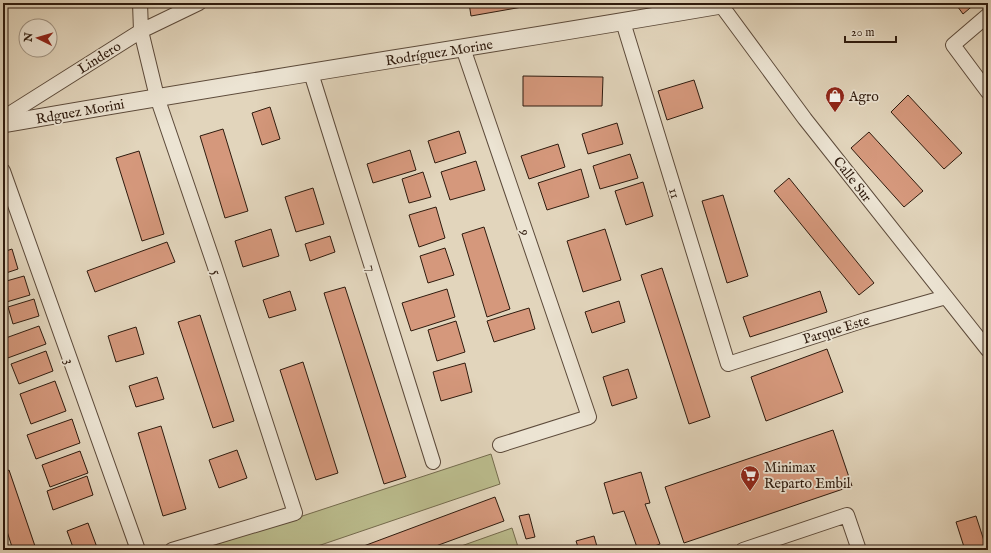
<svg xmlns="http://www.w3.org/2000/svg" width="991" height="553" viewBox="0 0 991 553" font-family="'IM FELL English',serif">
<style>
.green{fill:#babb8c;stroke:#746b4d}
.building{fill:#d5987c;stroke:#2f1b0e}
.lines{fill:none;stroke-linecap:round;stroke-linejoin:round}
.minor-casing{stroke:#5c4a3a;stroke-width:16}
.tertiary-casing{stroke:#5c4a3a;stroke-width:19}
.minor{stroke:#ece4d3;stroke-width:14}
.tertiary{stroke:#ece4d3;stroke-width:17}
.labels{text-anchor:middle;stroke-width:3.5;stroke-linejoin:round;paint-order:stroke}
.street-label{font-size:14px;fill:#2f1b0e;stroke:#ece4d3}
.poi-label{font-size:14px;fill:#2f1b0e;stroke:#ece4d3;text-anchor:start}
</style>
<rect width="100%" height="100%" fill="#e2d5bc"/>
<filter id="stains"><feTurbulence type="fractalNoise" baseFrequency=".005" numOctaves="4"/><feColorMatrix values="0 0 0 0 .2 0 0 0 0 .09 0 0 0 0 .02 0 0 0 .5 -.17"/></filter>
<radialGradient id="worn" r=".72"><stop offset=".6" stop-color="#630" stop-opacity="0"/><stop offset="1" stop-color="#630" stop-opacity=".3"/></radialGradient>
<!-- green -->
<path class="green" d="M491,454L500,484L306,550H199Z
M512,528L519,550H450Z"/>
<!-- building -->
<path class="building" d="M469,3H545L471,16Z
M955,3H976L963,14Z
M523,76L603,77L602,106H523Z
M694,80L703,108L667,120L658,91Z
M908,95L962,153L944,169L891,112Z
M270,107L280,139L262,145L252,113Z
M617,123L623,144L588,154L582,134Z
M223,129L248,211L225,218L200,136Z
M459,131L466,153L435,163L428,141Z
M869,132L923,191L904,207L851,148Z
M558,144L565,167L529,179L521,156Z
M410,150L416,170L373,183L367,164Z
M139,151L164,234L142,241L116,158Z
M630,154L638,178L600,189L593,166Z
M476,161L485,190L450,200L441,172Z
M581,169L589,197L547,210L538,183Z
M423,172L431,197L409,203L402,179Z
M789,178L874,283L859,295L774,191Z
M643,182L653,216L626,225L615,191Z
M313,188L324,224L296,232L285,197Z
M723,195L748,276L727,283L702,201Z
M436,207L445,238L419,247L409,215Z
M484,227L510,309L487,317L462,234Z
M271,229L279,256L243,267L235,241Z
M605,229L621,280L583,292L567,241Z
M330,236L335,252L310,261L305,244Z
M167,242L175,262L95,292L87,271Z
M445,248L454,275L428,283L420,256Z
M12,249L18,269L3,274V252Z
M662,268L710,417L689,424L641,275Z
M24,276L30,295L3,303V282Z
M345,287L406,477L384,484L324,293Z
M447,289L455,317L411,331L402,303Z
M290,291L296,310L269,318L263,300Z
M820,291L827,312L750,337L743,317Z
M34,299L39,316L13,324L8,307Z
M619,301L625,322L592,333L585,312Z
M529,308L535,329L494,342L487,321Z
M200,315L234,421L213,428L178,322Z
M456,321L465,352L437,361L428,330Z
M39,326L46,344L5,359L3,352V339Z
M136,327L144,354L116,362L108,336Z
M827,349L843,392L766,421L751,377Z
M46,351L53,371L19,384L11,364Z
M303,362L338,473L316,480L280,370Z
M465,363L472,392L441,401L433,372Z
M628,369L637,398L612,406L603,377Z
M157,377L164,399L136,407L129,386Z
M55,381L66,411L31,424L20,394Z
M72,419L80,443L36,459L27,435Z
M161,426L186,509L163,516L138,433Z
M833,430L852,486L684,543L665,487Z
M237,450L247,478L219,488L209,460Z
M80,451L88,473L50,487L42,465Z
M9,470L36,549L34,550H13L3,519V473Z
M641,472L650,503L645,504L660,544L644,550H638L624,511L613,514L604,483Z
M87,476L93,495L53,510L47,491Z
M495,497L504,521L425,550H353Z
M529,514L535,537L526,539L519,516Z
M976,516L987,550H965L956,522Z
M88,523L98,550H74L67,531Z
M594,536L598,550H579L576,541Z"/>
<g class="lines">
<!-- minor casing -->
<g class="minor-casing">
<path id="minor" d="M140,3L141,31L157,97L214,264L295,513L172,550
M721,5L805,119L988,350
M988,15L953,45L988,92
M623,22L728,364L865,320L946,297
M463,48L589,417L500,445
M311,73L433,462
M3,118L141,31L199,3
M3,171L138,550
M743,550L847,515L859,550"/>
</g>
<!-- tertiary casing -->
<g class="tertiary-casing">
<path id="tertiary" d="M3,124C242,82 482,46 721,5V3"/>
</g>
<!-- minor -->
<use href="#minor" class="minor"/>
<!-- tertiary -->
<use href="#tertiary" class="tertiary"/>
</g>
<!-- icons -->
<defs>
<g id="shop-pin" transform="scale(1)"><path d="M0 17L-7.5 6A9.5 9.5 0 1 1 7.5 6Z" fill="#8f2418" stroke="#ece4d3"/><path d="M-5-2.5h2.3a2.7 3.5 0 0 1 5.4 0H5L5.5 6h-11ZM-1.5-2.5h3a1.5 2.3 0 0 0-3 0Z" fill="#fff"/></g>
<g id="supermarket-pin" transform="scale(1)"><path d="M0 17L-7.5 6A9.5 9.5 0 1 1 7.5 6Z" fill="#8f2418" stroke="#ece4d3"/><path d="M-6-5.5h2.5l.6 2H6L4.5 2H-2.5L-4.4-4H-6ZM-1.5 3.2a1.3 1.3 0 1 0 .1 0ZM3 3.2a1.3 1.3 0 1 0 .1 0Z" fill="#fff"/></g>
</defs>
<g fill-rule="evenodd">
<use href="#shop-pin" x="835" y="96"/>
<use href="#supermarket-pin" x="750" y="475"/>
</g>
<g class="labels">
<!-- street labels -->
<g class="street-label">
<text transform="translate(439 52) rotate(-9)" y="5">Rodríguez Morine</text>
<text transform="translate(99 57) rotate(-32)" y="5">Lindero</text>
<text transform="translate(80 111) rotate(-10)" y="5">Rdguez Morini</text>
<text transform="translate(853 179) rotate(52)" y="5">Calle Sur</text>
<text transform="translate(675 193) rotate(73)" y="5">11</text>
<text transform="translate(526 232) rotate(71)" y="5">9</text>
<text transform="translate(372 268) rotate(73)" y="5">7</text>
<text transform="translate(217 272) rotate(72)" y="5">5</text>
<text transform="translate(836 329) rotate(-17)" y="5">Parque Este</text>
<text transform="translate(70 361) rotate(70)" y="5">3</text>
</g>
<!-- poi labels -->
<g class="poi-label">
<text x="849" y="101">Agro</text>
<text x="764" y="472">Minimax<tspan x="764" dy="16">Reparto Embil</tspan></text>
</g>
</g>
<!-- margin -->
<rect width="991" height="553" fill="none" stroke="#e2d5bc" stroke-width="16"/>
<rect x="4" y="4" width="983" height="545" fill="none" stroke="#2f1b0e" stroke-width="2"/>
<rect x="8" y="8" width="975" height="537" fill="none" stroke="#2f1b0e"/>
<!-- north arrow -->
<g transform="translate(38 38) rotate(275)"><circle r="19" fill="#ece4d3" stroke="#a09484"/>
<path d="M0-3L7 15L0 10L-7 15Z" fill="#8f2418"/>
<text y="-6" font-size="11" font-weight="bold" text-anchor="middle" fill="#2f1b0e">N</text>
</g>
<!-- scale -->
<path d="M845 36v6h51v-6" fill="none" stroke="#2f1b0e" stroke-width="2"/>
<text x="851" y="36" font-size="12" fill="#2f1b0e" stroke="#ece4d3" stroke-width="3" paint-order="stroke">20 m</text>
<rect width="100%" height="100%" filter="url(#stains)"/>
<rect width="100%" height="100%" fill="url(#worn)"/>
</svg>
